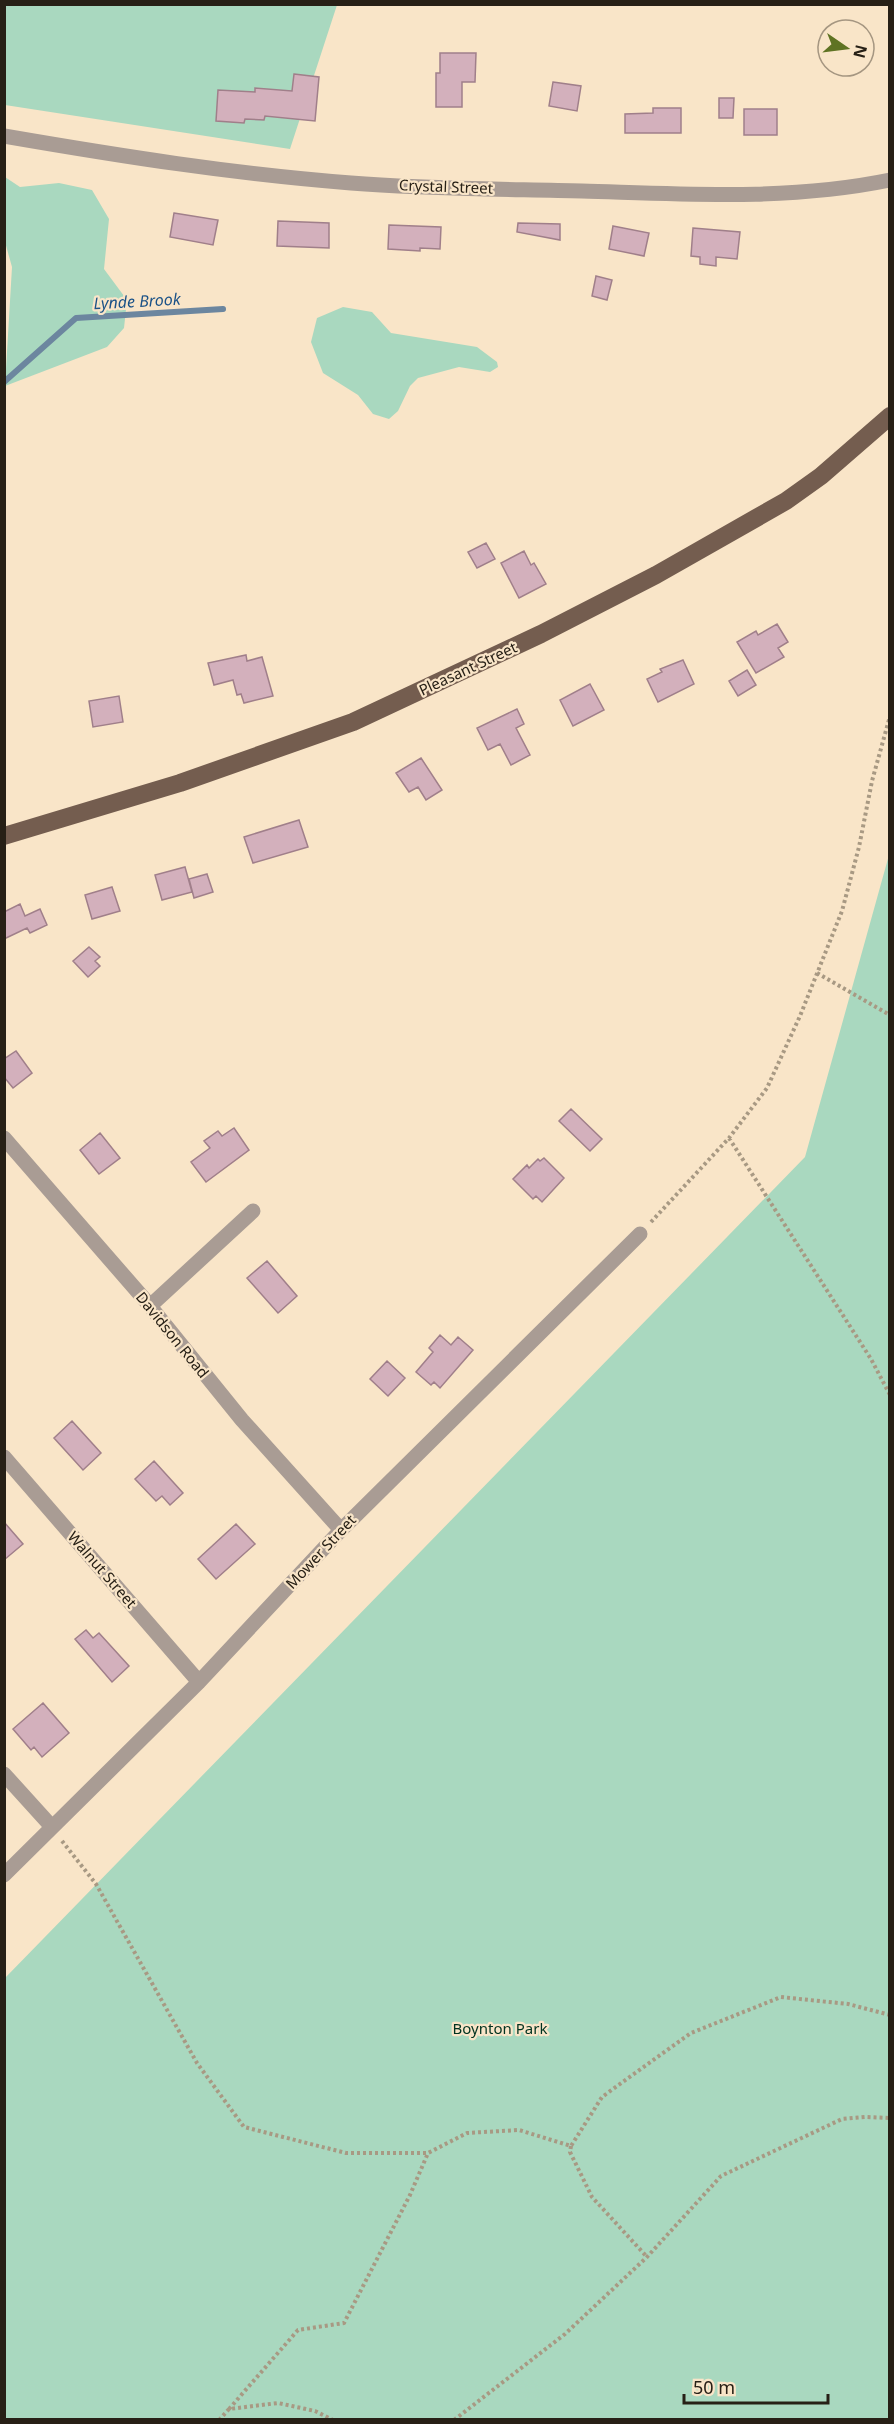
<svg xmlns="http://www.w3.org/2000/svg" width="894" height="2424" viewBox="0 0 894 2424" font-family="'Noto Sans',sans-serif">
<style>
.green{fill:#a9d8bf}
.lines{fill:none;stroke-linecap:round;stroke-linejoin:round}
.stream{stroke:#6c869f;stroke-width:6}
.building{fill:#d3b0bc;stroke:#a07f8a;stroke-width:1.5}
.path{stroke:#a89983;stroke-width:4;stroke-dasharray:3 3;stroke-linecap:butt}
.street{stroke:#a99c94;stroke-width:15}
.primary{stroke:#745d4f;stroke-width:18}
.labels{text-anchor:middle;stroke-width:4.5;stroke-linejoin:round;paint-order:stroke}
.street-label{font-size:15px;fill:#272016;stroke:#f9e5c8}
.park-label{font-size:15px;fill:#003320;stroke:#f9e5c8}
.water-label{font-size:16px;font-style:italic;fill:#1b5287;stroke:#f9e5c8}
</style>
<rect width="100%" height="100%" fill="#f9e5c8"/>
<!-- green -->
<path class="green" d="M4,5H337L290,149L5,105Z
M5,177L20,187L59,183L92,190L109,219L104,269L127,300L124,328L107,347L5,386L12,267L5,242Z
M343,307L372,312L391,333L477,347L497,362L498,367L490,372L459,367L418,378L410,386L398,411L389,419L373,414L358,395L323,373L311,342L317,318Z
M889,855V2419H5V1978L805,1157Z"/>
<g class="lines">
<!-- stream -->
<path class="stream" d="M4,382L76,318L223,309"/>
</g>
<!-- building -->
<path class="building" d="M440,53H476L475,82H462V107H436V73H440Z
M294,74L319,77L315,121L265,116L264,120L245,119L244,123L216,121L218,90L255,92V88L292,91Z
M553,82L581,86L577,111L549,106Z
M719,98H734L733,118H719Z
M653,108H681V133H625V114L653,113Z
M744,109H777V135H744Z
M174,213L218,220L213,245L170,237Z
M278,221L329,223V248L277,246Z
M518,223L560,224V240L517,232Z
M389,225L441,227L440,249L420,248V251L388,249Z
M613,226L649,233L644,256L609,249Z
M693,228L740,232L737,259L716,257V266L700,264V257L691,256Z
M596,276L612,280L607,300L592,296Z
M486,543L495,559L477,568L468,552Z
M524,551L531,565L534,563L546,584L519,598L501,563Z
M777,624L788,642L778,648L784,657L756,673L737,642L756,631L758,635Z
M246,655L247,661L262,657L273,696L244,703L241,694L237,695L233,680L214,685L208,663Z
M683,660L694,684L658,702L647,679L662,672L660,669Z
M747,670L756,685L738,696L729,681Z
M590,684L604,710L573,726L560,700Z
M119,696L123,722L93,727L89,701Z
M517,709L524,724L516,728L530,755L511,765L500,744L488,750L477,728Z
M421,758L442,790L426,800L418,787L409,792L396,773Z
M299,820L308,847L253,863L244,837Z
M185,867L192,892L162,900L155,875Z
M207,874L213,892L194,898L189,879Z
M112,887L120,911L92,919L85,895Z
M20,904L25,916L40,909L47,925L30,933L27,928L4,939V912Z
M89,947L100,957L95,961L100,966L88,977L73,961Z
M16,1051L32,1073L13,1088L4,1077V1059Z
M571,1109L602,1139L590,1151L559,1121Z
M234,1128L249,1150L206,1182L191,1162L210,1148L204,1141L218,1131L222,1136Z
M100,1133L120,1158L99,1174L80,1150Z
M544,1158L564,1178L542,1202L536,1196L533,1199L513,1179L527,1165L529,1168L538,1159L540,1161Z
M267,1261L297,1296L278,1313L247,1278Z
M440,1335L451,1345L458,1337L473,1350L440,1388L434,1382L431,1385L416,1372L433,1352L429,1348Z
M387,1361L405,1378L388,1396L370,1379Z
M72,1421L101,1453L83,1470L54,1438Z
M154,1461L183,1493L170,1505L162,1496L156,1501L135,1479Z
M4,1522L23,1544L4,1560Z
M236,1524L255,1544L216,1579L198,1559Z
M86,1630L93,1638L99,1633L129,1666L112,1682L75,1639Z
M43,1703L69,1733L42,1757L34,1747L31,1750L13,1729Z"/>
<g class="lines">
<!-- path -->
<path class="path" d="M817,973L890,1015
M729,1138L871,1359L890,1395
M651,1222L729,1138L767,1088L800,1016L842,911L859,847L872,781L890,716
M62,1841L96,1884L197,2063L244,2127L346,2153H428
M571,2146L570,2152L592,2197L647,2257
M229,2409L298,2330L344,2323L410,2195L428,2153L467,2133L519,2130L571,2146L602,2097L691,2033L781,1997L848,2004L890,2015
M219,2420L229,2409L278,2403L315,2411L333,2420
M454,2420L565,2334L647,2257L721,2176L842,2119L865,2117L890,2118"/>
<!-- street -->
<path class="street" d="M4,136C120,156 234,174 351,183C427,189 505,189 582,191C685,194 788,201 890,180
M4,1138L145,1300L242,1420L341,1530
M150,1306L253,1211
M4,1457L199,1682
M4,1774L52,1827
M4,1875L199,1682L341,1530L640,1234"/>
<!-- primary -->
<path class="primary" d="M4,836L180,783L353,722L541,634L656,575L786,501L821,476L890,416"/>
</g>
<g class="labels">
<!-- street labels -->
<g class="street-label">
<text transform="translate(446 187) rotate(2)" y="5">Crystal Street</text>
<text transform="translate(468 669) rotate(-25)" y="5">Pleasant Street</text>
<text transform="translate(172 1335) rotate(51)" y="5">Davidson Road</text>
<text transform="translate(321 1552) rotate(-47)" y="5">Mower Street</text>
<text transform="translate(102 1570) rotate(49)" y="5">Walnut Street</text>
</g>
<!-- park labels -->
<g class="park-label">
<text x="500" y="2034">Boynton Park</text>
</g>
<!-- water labels -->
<g class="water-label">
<text transform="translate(137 301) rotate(-3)" y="6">Lynde Brook</text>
</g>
</g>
<!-- border -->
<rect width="894" height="2424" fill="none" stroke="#272016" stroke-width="12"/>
<!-- north arrow -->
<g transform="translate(846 48) rotate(104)"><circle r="28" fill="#f9e5c8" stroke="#a59681" stroke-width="1.5"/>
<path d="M0-4.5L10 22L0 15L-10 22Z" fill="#5f7323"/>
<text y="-9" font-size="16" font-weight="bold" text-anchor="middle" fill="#272016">N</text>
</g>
<!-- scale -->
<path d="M684 2394v9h144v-9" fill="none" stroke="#272016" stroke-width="3"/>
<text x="693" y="2394" font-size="18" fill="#272016" stroke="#f9e5c8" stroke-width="4.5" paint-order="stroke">50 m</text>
</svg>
